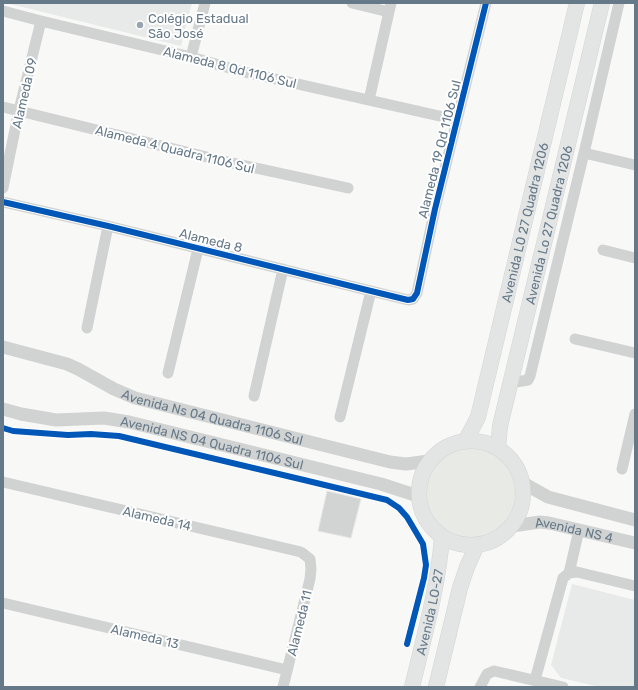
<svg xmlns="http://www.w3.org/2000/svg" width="638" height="690" viewBox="0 0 638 690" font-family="Rubik,sans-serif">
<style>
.built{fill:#e8e9e9}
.green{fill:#e8ebe5}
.building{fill:#d2d4d4;stroke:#e7e7e6}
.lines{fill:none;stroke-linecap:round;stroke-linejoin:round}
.secondary-casing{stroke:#d4d6d6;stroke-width:16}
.minor{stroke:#d1d3d3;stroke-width:11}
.tertiary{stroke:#d1d3d3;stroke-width:13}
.secondary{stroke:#e3e4e4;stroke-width:15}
.cycleway-casing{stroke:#fff;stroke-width:8}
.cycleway{stroke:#0057b8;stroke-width:6}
.poi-dot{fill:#98a5b0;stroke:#fff;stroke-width:1.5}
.labels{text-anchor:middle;stroke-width:4;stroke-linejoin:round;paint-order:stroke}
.poi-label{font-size:13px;fill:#657989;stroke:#fff;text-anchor:start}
.street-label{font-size:13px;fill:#657989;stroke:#fff}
</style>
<rect width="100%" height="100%" fill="#f8f8f7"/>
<!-- built -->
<path class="built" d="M6,3H192L181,46Z
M572,584L635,600V687H600L561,678L551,665Z"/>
<!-- green -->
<path class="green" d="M456,442L498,448L523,483L522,506L512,526L477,545L442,537L418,496L429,461Z"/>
<!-- building -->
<path class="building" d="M327,491L361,499L351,538L318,531Z"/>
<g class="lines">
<!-- secondary casing -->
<g class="secondary-casing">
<g id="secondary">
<path id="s4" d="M466,440L478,417L577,3"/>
<circle cx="471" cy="493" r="52"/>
<path id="s5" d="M498,448L500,426L602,3"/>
<path id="s6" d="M412,687C424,637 438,588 442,537"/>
<path d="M436,687L460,588L467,567L477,545"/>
</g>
</g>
<!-- minor -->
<path class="minor" d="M352,3L389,12
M3,11L41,21L191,57L240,71L457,120
M191,57L205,3
M369,100L391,3
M3,107L219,160L348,188
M584,153L635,165
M3,188L19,110L41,21
M3,202L108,226L371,291L408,300L413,299L417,293L435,209L486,3
M603,250L635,258
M87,328L108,226
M575,339L635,353
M168,373L198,249
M510,383L528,380L530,376L584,153L619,3
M254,396L283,269
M340,417L371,291
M622,469L635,414
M3,482L301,552L310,559L311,569L310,579L283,687
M569,573L579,530
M3,603L287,670
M535,680L563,578L569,573L577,572L635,586
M480,687L487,674L494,671L563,687"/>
<!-- tertiary -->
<g class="tertiary">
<path id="s1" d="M3,347L67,364L78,369L114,389L135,398L390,462L406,464L429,461"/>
<path id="s2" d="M3,409L21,414L56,420L104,418L129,422L381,484L418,496"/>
<path d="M523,483L548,497L635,520"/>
<path id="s3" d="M512,526L540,522L549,523L635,543"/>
</g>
<!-- secondary -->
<use href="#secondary" class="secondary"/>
<!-- cycleway casing -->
<g class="cycleway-casing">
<path id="cycleway" d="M3,202L108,226L371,291L408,300L413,299L417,293L435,209L486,3
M3,428L13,431L68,435L91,434L119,436L304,480L387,500L399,508L407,517L423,544L426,565L424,578L407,644"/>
</g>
<!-- cycleway -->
<use href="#cycleway" class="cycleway"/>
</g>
<!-- markers -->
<circle class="poi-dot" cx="140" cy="25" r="4"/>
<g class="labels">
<!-- poi labels -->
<g class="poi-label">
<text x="148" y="23">Colégio Estadual<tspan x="148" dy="15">São José</tspan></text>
</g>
<!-- street labels -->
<g class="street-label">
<text transform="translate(230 67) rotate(14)" y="5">Alameda 8 Qd 1106 Sul</text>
<text transform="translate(24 93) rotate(-77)" y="5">Alameda 09</text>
<text transform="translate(175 149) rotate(14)" y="5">Alameda 4 Quadra 1106 Sul</text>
<text transform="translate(439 149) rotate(-76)" y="5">Alameda 19 Qd 1106 Sul</text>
<text dy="5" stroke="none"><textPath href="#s4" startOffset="226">Avenida L0 27 Quadra 1206</textPath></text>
<text dy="5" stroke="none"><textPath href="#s5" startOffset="229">Avenida Lo 27 Quadra 1206</textPath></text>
<text transform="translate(211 240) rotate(14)" y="5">Alameda 8</text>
<text dy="5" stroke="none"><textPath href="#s1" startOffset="222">Avenida Ns 04 Quadra 1106 Sul</textPath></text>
<text dy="5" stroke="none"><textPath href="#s2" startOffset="213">Avenida NS 04 Quadra 1106 Sul</textPath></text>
<text transform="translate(157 518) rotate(13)" y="5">Alameda 14</text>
<text dy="5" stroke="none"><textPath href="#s3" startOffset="63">Avenida NS 4</textPath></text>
<text dy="5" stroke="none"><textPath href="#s6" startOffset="77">Avenida LO-27</textPath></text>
<text transform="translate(299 623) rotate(-76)" y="5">Alameda 11</text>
<text transform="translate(145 636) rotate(13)" y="5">Alameda 13</text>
</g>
</g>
<!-- border -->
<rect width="638" height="690" fill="none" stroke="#657989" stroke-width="8"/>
</svg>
